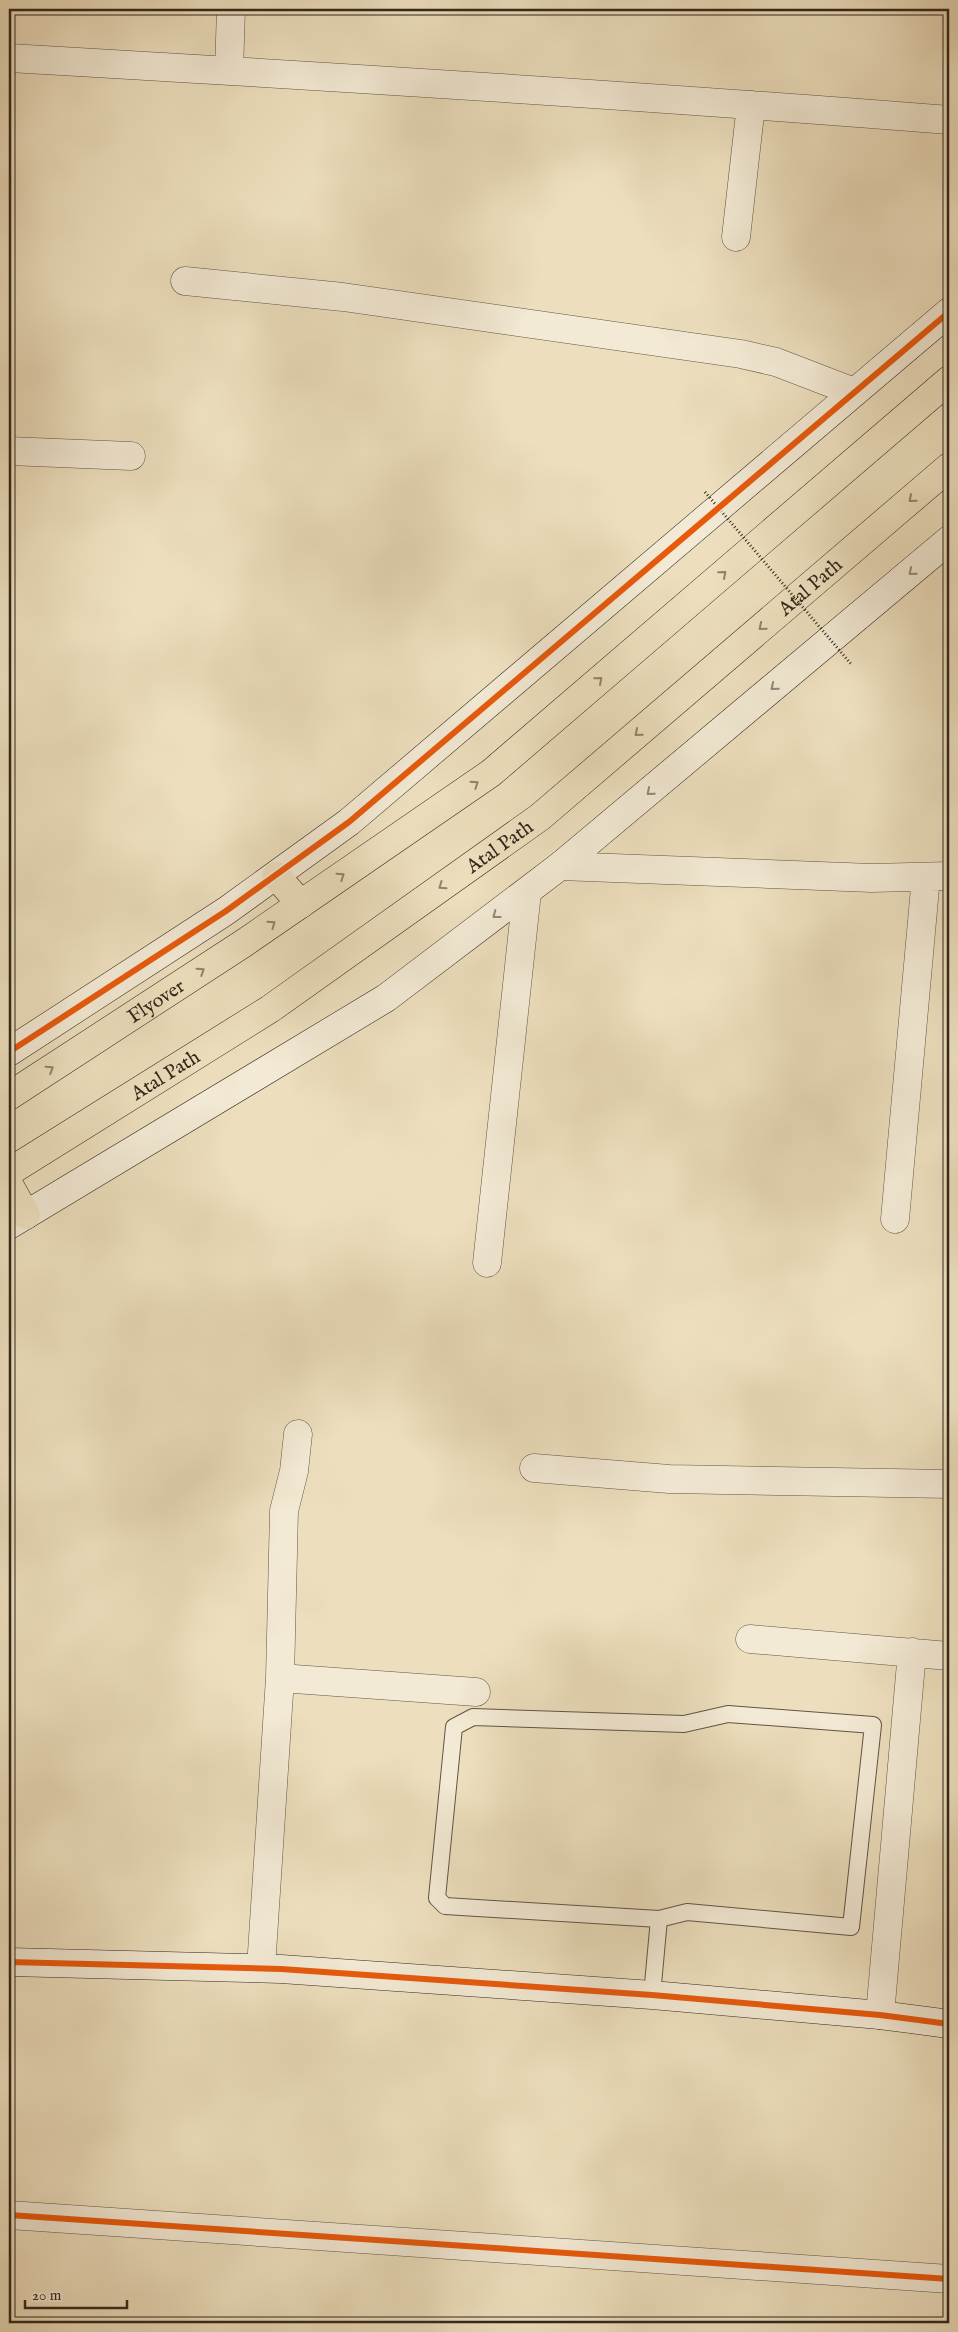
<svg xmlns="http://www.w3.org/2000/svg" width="958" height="2332" viewBox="0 0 958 2332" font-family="'IM FELL English',serif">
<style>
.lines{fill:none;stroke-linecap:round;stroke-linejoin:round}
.lane-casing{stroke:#605544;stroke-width:18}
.street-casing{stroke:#605544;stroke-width:29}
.secondary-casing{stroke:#31271c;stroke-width:29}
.primary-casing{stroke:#31271c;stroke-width:29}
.lane{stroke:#f3ead5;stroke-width:16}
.street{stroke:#f3ead5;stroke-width:28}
.secondary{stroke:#f3ead5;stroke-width:28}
.primary{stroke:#eddfbe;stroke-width:28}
.path-bridge{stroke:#31271c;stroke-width:3;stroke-dasharray:1 2.5;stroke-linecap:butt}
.cycleway-casing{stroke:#f3ead5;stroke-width:9}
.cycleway{stroke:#e8590c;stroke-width:6}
.oneway{stroke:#8f836d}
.oneway2{stroke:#928878}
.labels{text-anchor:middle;stroke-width:5;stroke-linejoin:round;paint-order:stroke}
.street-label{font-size:20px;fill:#31271c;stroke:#f3ead5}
</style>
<rect width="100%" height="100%" fill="#eddfbe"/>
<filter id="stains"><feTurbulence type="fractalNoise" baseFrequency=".004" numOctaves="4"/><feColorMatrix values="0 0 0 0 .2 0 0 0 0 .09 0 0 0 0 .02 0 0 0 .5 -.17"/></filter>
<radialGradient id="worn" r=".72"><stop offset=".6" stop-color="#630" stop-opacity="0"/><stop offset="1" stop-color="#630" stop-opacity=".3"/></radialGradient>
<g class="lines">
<!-- lane casing -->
<g class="lane-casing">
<path id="lane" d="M652,1995L659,1919L687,1912L851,1927L873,1725L728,1714L684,1724L473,1717L454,1727L437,1898L445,1906L659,1919"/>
</g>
<!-- street casing -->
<g class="street-casing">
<path id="street" d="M9,58C322,76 636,95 949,120
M229,71L231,9
M736,237L751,105
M185,281L343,297L741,354L776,362L854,392
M9,451L131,456
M560,866L872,878L949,876
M895,1219L926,877
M487,1263L527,892
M534,1468L669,1479L949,1484
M750,1639L949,1656
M280,1678L476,1692
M261,1968L280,1678L284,1511L294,1471L298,1434
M880,2015L912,1652
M9,2215L949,2279"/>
</g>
<!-- secondary casing -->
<g class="secondary-casing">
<path id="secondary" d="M9,1052L226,911L349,822L949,312
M9,1225L386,998L560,866L949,540
M9,1962L281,1969L652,1995L880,2015L949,2024"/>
</g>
<!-- primary casing -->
<g class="primary-casing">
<g id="primary">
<path d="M276,876L301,904"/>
<path id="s1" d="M9,1096L244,943L491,773L949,380"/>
<path id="s2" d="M9,1172L270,1009L540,817L949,467"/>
<path d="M9,1185L26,1215"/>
</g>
</g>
<!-- lane -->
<use href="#lane" class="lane"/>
<!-- street -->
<use href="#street" class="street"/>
<!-- secondary -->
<use href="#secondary" class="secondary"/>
<!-- primary -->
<use href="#primary" class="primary"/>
<!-- path-bridge -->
<path class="path-bridge" d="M705,492L851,664"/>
<!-- cycleway casing -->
<g class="cycleway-casing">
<path id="cycleway" d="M9,1052L226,911L349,822L949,312
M9,1962L281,1969L652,1995L880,2015L949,2024
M9,2215L949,2279"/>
</g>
<!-- cycleway -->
<use href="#cycleway" class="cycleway"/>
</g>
<!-- one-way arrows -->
<defs><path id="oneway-chevron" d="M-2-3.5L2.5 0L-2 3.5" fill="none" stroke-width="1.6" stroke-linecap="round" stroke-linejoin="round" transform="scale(1.25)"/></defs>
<g class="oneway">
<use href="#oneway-chevron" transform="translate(912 499) rotate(139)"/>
<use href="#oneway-chevron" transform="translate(723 574) rotate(-41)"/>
<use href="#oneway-chevron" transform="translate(762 627) rotate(140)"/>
<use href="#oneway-chevron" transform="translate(599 680) rotate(-41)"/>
<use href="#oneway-chevron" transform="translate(638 733) rotate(140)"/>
<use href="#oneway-chevron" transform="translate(475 784) rotate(-34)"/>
<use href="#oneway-chevron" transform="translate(341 876) rotate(-34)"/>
<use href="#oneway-chevron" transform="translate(442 886) rotate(145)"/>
<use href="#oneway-chevron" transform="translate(272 924) rotate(-35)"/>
<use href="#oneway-chevron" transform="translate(201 971) rotate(-33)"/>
<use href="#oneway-chevron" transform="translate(50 1069) rotate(-33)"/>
</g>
<g class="oneway2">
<use href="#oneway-chevron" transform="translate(912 572) rotate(140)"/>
<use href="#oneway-chevron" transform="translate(774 687) rotate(140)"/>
<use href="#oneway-chevron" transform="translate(650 792) rotate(140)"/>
<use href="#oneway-chevron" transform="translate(496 915) rotate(143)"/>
</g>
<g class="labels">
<!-- street labels -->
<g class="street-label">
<text dy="7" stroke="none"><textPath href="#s2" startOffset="994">Atal Path</textPath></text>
<text dy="7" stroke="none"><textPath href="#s2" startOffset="589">Atal Path</textPath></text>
<text dy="7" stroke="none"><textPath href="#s1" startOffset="175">Flyover</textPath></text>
<text dy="7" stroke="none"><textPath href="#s2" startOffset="184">Atal Path</textPath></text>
</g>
</g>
<!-- margin -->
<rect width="958" height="2332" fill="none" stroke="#eddfbe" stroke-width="30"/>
<rect x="10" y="10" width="938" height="2312" fill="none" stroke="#31271c" stroke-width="2.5"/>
<rect x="15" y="15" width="928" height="2302" fill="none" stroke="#31271c"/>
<!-- scale -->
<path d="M25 2300v8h102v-8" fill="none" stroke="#31271c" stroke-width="2.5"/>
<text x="32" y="2300" font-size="15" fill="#31271c" stroke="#f3ead5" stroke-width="4" paint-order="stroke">20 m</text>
<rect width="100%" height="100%" filter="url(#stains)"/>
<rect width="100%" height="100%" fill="url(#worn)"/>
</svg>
